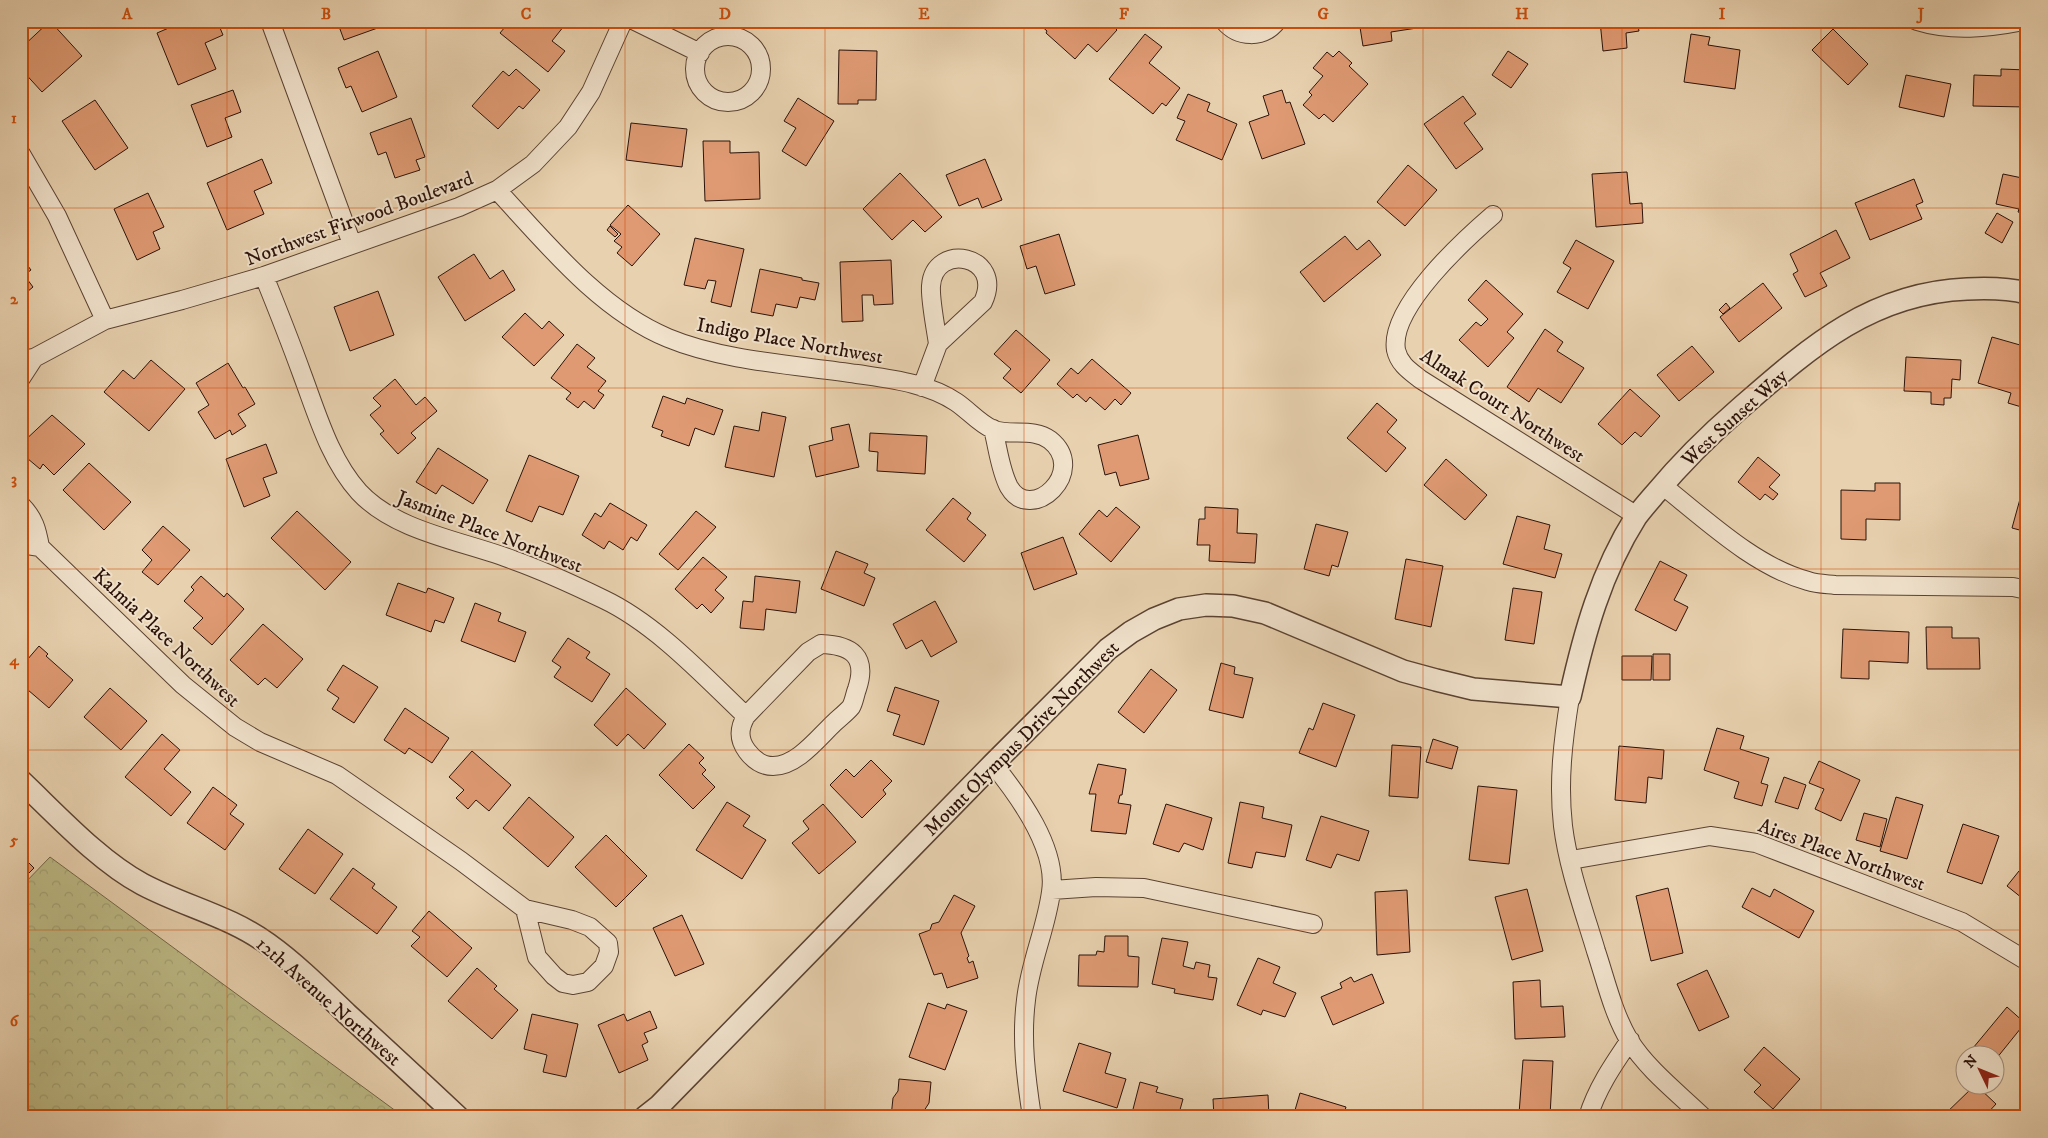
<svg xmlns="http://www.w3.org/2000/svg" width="2048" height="1138" viewBox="0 0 2048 1138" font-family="'IM FELL DW Pica',serif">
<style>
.forest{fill:url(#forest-crowns);stroke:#746648}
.building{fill:#df9a73;stroke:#2b1209}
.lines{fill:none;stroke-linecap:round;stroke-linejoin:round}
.minor-casing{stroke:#5a4232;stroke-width:20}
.tertiary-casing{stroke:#5a4232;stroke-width:24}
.minor{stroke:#f0e1cb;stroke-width:18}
.tertiary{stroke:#f0e1cb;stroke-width:21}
.grid{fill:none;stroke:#cc4e0c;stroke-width:1;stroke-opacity:0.55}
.labels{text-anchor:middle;stroke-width:4;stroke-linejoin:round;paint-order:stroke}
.street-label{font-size:20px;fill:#2b1209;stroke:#f0e1cb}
.neatline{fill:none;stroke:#cc4e0c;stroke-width:2}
.grid-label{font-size:16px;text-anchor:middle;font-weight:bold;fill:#cc4e0c}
</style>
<defs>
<pattern id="forest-crowns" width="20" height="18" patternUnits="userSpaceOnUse" patternTransform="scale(1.25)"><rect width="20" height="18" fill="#bcba86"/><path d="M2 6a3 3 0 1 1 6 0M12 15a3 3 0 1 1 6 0" fill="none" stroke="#a29f72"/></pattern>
</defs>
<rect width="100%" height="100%" fill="#e8d1af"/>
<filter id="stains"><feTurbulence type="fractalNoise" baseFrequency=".004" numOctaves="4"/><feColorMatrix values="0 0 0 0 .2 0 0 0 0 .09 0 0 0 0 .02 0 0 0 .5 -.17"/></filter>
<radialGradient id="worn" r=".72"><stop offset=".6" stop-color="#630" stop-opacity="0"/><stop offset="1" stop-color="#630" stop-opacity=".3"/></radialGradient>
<!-- forest -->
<path class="forest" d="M50,857L404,1117H21V887Z"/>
<!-- building -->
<path class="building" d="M50,21L82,56L42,92L21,69L26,63L21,58V48Z
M185,21H217L223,35L205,43L216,69L178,85L157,33Z
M337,21H385L386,25L344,40Z
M510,21H568L552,41L565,51L548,72L500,33Z
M778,21H794L786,29Z
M1041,21H1108L1117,30L1097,52L1088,44L1075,59L1046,33L1047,31L1039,24Z
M1359,21H1416L1417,28L1391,32L1392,41L1363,46Z
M1600,21H1637L1639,31L1626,33L1627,48L1603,51Z
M1833,29L1868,64L1848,85L1812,50Z
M1145,34L1162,47L1149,63L1180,88L1166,106L1162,103L1153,114L1109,79Z
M1691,34L1710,37L1708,45L1740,50L1735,89L1684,82Z
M839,50L877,51L876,100H858V104H838Z
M378,51L397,97L362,112L351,86L346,88L338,68Z
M1339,51L1352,63L1349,66L1368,84L1333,122L1324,114L1319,119L1303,105L1312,95L1309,92L1323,76L1313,68L1327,52L1333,57Z
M1508,51L1528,64L1511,88L1492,75Z
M516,69L540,90L523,109L519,106L498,129L472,106L503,71L509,76Z
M2001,69L2027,70V107L1973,106L1974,75L2001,76Z
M1906,75L1951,84L1944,117L1899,107Z
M233,90L241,112L225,118L232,137L207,147L191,105Z
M1282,90L1286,103L1290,102L1305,144L1262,159L1249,122L1269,115L1263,96Z
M1188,94L1210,103L1207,111L1237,124L1222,160L1176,140L1185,121L1177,118Z
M1463,96L1476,114L1464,123L1483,149L1456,169L1424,124Z
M798,98L834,121L806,166L782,151L796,128L784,121Z
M95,100L128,148L95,170L62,121Z
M411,118L425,157L416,160L420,170L395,178L386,152L378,155L370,133Z
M631,123L687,129L682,167L626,160Z
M703,141H730V153L759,152L760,199L705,201Z
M262,159L272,183L254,191L264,214L227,230L207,183Z
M985,159L1002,200L982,208L978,198L959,206L946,175Z
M1408,165L1437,190L1405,226L1377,202Z
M1627,172L1630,204L1642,203L1643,223L1596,227L1592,174Z
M900,173L942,217L925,232L913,220L892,240L863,209Z
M2003,174L2027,179V214L2018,212L2019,209L1996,204Z
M1914,179L1923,202L1916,205L1922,219L1870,240L1855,203Z
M148,193L164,227L153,232L160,249L137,260L114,209Z
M628,205L660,234L632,266L617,253L622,247L614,241L621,234L610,225Z
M1997,213L2013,222L2002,243L1985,233Z
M610,226L618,234L615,237L607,230Z
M1836,230L1850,258L1820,273L1827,286L1805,297L1793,274L1798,271L1790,254Z
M1059,234L1075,285L1045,294L1036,266L1027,269L1020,246Z
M1345,236L1357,250L1369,240L1381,255L1324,302L1300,272Z
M695,238L744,249L731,307L711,302L716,281L708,280L705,289L684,285Z
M1576,240L1614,261L1588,309L1557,292L1571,268L1563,263Z
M474,254L490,279L503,270L515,290L465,321L438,277Z
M21,257L31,270L24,275L33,287L21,297Z
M891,260L893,304L874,305L873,295H862L863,321L842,322L840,262Z
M760,269L802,278V280L819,283L815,300L800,297L797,308L776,304L773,316L751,312Z
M1486,280L1523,314L1507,332L1514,338L1488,367L1459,340L1476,322L1481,326L1488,319L1468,300Z
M1763,283L1782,308L1739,342L1720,317Z
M378,291L394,335L350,351L334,307Z
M1726,303L1730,308L1723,314L1719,310Z
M525,313L542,329L549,321L564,335L534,366L502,337Z
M1545,329L1563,342L1557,351L1584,368L1561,403L1538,388L1529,402L1507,387Z
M1016,330L1050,360L1021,393L1003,378L1011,369L994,354Z
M1992,337L2027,347L2025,408L2008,403L2011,393L1978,383Z
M577,344L595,358L587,367L606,381L598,391L604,395L594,409L584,401L578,408L566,399L571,393L551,378Z
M1692,346L1714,372L1679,401L1657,375Z
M1906,357L1961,360L1960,380L1952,379L1951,398H1944V405L1931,404V392L1904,391Z
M1092,359L1131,393L1121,405L1115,399L1105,410L1090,397L1086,402L1077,394L1073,398L1057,384L1071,368L1078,374Z
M151,360L185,389L149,431L104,392L123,370L134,379Z
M228,363L243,388L245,387L255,404L238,414L246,426L232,435L230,430L215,439L198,412L209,405L196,383Z
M395,379L416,405L425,397L437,411L411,433L416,438L398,454L380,434L384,431L370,415L381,406L373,398Z
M1630,389L1660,416L1641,437L1635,432L1622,445L1598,424Z
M663,396L685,404L687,398L723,410L714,435L695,428L689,446L661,436L663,431L652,427Z
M1377,403L1397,420L1387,432L1406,448L1386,472L1347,438Z
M762,412L786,417L774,477L725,467L734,426L759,431Z
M52,415L85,444L54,475L43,464L40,469L21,453V444Z
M849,424L859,467L816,477L809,446L833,440L831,428Z
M870,433L927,436L925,474L877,471L878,452L869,451Z
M1138,435L1149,479L1120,486L1116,472L1105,475L1098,445Z
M266,444L277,473L263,478L270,496L244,507L226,459Z
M438,448L488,480L473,504L442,485L436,494L416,482Z
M529,455L579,476L563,515L539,506L532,522L506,511Z
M1758,457L1780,475L1769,487L1778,494L1773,500L1765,494L1760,500L1738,482Z
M1446,459L1487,495L1465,520L1424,485Z
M89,463L131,502L104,530L63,490Z
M2025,481H2027V532L2012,528Z
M1875,483H1900V520L1866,519V540L1841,539V490L1875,491Z
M953,498L971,513L967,519L986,535L964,562L926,530Z
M610,503L647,525L637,541L631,537L623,550L609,541L604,549L582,535L595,513L601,517Z
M1116,507L1140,527L1111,562L1079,534L1099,510L1107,517Z
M1205,507L1238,509L1237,533L1257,534L1255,563L1209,561L1210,545H1197L1199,519H1205Z
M297,511L351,562L325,590L271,538Z
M696,511L716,527L678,570L659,554Z
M1517,516L1550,525L1544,549L1562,554L1555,578L1503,564Z
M1316,524L1348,532L1338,567L1332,565L1329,576L1304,569Z
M163,526L190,550L158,585L142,572L152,560L142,550Z
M1063,537L1077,574L1034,590L1021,553Z
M836,551L868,564L864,573L875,578L864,606L821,589Z
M703,557L727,577L715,590L724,598L711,613L702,604L697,609L675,589Z
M1406,559L1443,566L1431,627L1395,619Z
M1660,561L1687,575L1674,600L1688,607L1676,631L1635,610Z
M201,576L224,597L227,593L244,609L212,645L193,628L203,618L184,601L194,590L191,587Z
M755,576L800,581L796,613L766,609L764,630L740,628L743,601L753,602Z
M398,583L426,593L428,588L454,598L444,623L435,620L431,632L386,615Z
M1513,588L1542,592L1534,644L1505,640Z
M935,601L957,642L931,657L922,640L906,649L893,624Z
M475,603L501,613L498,621L526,632L515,662L461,641Z
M263,624L303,659L277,688L265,678L258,685L230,660Z
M1926,627H1952V638H1979L1980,669H1927Z
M1843,629L1909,632L1908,663L1869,661V679L1841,678Z
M568,638L590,652L586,658L610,674L592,702L554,677L561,667L552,661Z
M39,646L48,654L46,656L73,680L49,708L21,684V667Z
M1653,654H1670V680H1653Z
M1622,656H1652L1651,680H1622Z
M1221,663L1235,667L1234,674L1253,678L1243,718L1209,710Z
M343,665L378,687L354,723L332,709L339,698L327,690Z
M1151,669L1177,690L1144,733L1118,712Z
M895,687L939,701L924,745L893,735L900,715L887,711Z
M110,688L147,721L121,750L84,717Z
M626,688L666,724L644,749L628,734L617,746L594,725Z
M1323,703L1355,715L1336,767L1299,753L1309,728L1313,730Z
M405,708L449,738L432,763L409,748L405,754L384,740Z
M1717,728L1744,736L1740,749L1769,758L1761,783L1768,785L1762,806L1734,798L1739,782L1704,770Z
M162,734L180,750L164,769L191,792L171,816L125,777Z
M1433,739L1458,747L1452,769L1426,762Z
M689,744L704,758L699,763L706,770L702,774L715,787L693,809L659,775Z
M1392,745L1421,747L1418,798L1389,796Z
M1619,746L1664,750L1662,779L1648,777L1646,803L1615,800Z
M472,751L511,785L489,811L476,800L468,809L456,798L464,790L449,777Z
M871,760L892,781L883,790L886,794L862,818L830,785L846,769L854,777Z
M1819,761L1860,780L1841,821L1815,809L1824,789L1809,783Z
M1098,764L1126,769L1122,795H1120L1118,803L1131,805L1126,834L1091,831L1096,794H1089Z
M1784,777L1806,785L1798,809L1775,802Z
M1478,786L1517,790L1509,864L1469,860Z
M213,787L237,805L230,814L244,824L225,850L187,823Z
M529,797L574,837L548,867L503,828Z
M1896,797L1923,805L1907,859L1880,851Z
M727,802L750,816L743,826L766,840L742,879L696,850Z
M1240,802L1264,807L1262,818L1292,825L1285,857L1256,852L1252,868L1228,863Z
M823,804L856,842L819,874L792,843L809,829L803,821Z
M1166,804L1212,818L1203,850L1184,843L1179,852L1153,844Z
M1864,813L1887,819L1880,847L1856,840Z
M1321,816L1369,831L1359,861L1337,854L1331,868L1306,860Z
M1963,824L1999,836L1982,884L1947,872Z
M308,829L343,854L315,894L279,869Z
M606,835L647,876L616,907L575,867Z
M21,855L34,868L21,881Z
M353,868L375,884L372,888L397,907L377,934L330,899Z
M2019,871L2025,876L2027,874V902L2007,886Z
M1668,888L1683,953L1651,961L1636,896Z
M1752,888L1770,897L1774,889L1814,911L1799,938L1742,907Z
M1527,889L1543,951L1512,960L1495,897Z
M1407,890L1410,952L1377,955L1375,892Z
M954,895L975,906L961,933L969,956L967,958L969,963L973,961L978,978L947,988L942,973L934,975L919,934L930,930L932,924L939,922Z
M429,911L472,948L447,977L411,946L420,937L412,931Z
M682,915L704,964L675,976L653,928Z
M1105,936H1128V956L1139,957L1138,987L1078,986L1079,955H1096L1097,951L1104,952Z
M1162,938L1188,942L1183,966L1194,969L1196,962L1210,965L1208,977L1217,978L1213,1000L1174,993L1175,989L1152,984Z
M1258,958L1280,967L1273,983L1296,993L1285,1017L1263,1010L1261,1015L1237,1005Z
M477,968L497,986L494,989L518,1010L492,1039L448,1001Z
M1707,970L1729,1017L1699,1031L1677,984Z
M1372,974L1384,1003L1333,1025L1321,997L1342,988L1340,983L1351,977L1354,982Z
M1540,980L1541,1007L1563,1006L1565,1037L1515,1039L1513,982Z
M928,1003L945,1009L947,1004L967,1011L945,1070L909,1057Z
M2007,1007L2025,1023L1996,1059V1056H1982L1973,1048Z
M650,1011L657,1028L644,1033L648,1042L642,1045L648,1060L619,1073L598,1025L624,1014L627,1021Z
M532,1014L578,1024L566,1077L543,1072L547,1055L524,1049Z
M1079,1043L1111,1053L1105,1073L1126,1079L1117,1108L1063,1091Z
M1764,1047L1800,1079L1773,1109L1754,1092L1761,1085L1744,1070Z
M1523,1060L1553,1061L1550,1116L1519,1114Z
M899,1079L931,1082L929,1103L920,1117H891L893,1098L898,1091Z
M1140,1082L1158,1087L1156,1092L1183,1099L1178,1117H1131Z
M1974,1086H1977L1996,1104L1984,1117H1942Z
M1300,1093L1346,1107L1343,1117H1293Z
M1268,1095L1269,1117H1214L1213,1099Z"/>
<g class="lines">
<!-- minor casing -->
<g class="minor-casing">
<path id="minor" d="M270,21L352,244
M635,21L700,53
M1224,21C1238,38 1263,39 1277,21
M1917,21C1952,32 1988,28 2024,21
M695 69a33 33 0 1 1 66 0a33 33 0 1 1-66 0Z
M21,154L57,216L105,320
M497,190C546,243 600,310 668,338C723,361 797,365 857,374C890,379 928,383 956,402C968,410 979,423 992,429C1009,437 1033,427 1050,440C1089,471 1031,525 1009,487C1000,470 998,448 993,429
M1493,215C1464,240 1389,308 1396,350C1399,364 1410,371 1420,379L1637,516
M264,276C277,308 290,341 302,374C317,414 330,460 359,492C396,532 464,541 513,560C544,571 574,585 603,599C656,624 704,676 746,716
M21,360L34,358L105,320L182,300L264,276L459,207L497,190L533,164L568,127L591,92L623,21
M21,378L34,358
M922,387L938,344L983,302C1005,255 934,241 931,286C930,300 936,329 938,344
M1662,485C1705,519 1755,567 1808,581C1817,584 1826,584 1835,585L2013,587L2027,590
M21,505C34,518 37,530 40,547
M21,544L40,547L183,685L235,727L260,742L337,775L461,861L525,909L572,920L590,927L608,943L609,952L604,966L588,982L573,985L563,983L554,976L537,957L525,909
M821,644C851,645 868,656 857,689C855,694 854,702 851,707C846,713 839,718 834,723C818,738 797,766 773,766C762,766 753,759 747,751C738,739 739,728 746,716L808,652Z
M1570,697C1563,740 1558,782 1563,826C1568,867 1584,911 1596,951C1606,981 1613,1013 1629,1040C1647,1069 1678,1093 1703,1117
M993,764C1019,796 1058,849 1051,892C1046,929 1030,963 1026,1000C1021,1039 1026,1078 1032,1117
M1571,860L1710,836L1756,843L1962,922L2027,961
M1052,890L1096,887L1144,888L1313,924
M1588,1117C1597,1088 1613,1065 1630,1040"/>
</g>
<!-- tertiary casing -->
<g class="tertiary-casing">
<path id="tertiary" d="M21,781C57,815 99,861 142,884C183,906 230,916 268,944C296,964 322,990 347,1014C384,1048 421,1082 458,1117
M645,1117L659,1106L993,764L1108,649L1131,632L1154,619L1179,609L1206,605L1233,606L1265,613L1403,671L1436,680L1473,689L1570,697C1584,634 1601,572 1636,517C1642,509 1649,501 1655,494C1681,463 1708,436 1738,410C1808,349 1869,293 1967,289C1987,288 2007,288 2027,293"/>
</g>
<!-- minor -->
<use href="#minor" class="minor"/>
<!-- tertiary -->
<use href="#tertiary" class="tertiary"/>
</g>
<!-- grid -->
<path class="grid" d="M227,21V1117M426,21V1117M625,21V1117M825,21V1117M1024,21V1117M1223,21V1117M1423,21V1117M1622,21V1117M1821,21V1117M21,208H2027M21,388H2027M21,569H2027M21,750H2027M21,930H2027"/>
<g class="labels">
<!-- street labels -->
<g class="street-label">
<text transform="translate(359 218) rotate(-20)" y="7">Northwest Firwood Boulevard</text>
<text transform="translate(790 340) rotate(10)" y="7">Indigo Place Northwest</text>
<text transform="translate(1503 405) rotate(33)" y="7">Almak Court Northwest</text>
<text transform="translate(1734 417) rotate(-42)" y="7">West Sunset Way</text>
<text transform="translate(490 531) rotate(21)" y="7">Jasmine Place Northwest</text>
<text transform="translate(167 637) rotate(43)" y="7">Kalmia Place Northwest</text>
<text transform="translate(1021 738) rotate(-45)" y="7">Mount Olympus Drive Northwest</text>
<text transform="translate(1842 854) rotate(20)" y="7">Aires Place Northwest</text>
<text transform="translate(329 1001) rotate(41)" y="7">12th Avenue Northwest</text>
</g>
</g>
<!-- margin -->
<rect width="2048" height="1138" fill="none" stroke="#e8d1af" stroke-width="55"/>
<!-- north arrow -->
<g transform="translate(1980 1070) rotate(313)"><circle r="24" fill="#f0e1cb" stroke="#a18e7d"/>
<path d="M0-4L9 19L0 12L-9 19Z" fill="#8f2418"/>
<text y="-8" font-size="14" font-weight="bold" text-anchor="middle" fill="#2b1209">N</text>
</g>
<rect x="28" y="28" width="1992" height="1082" class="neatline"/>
<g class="grid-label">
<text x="127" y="19">A</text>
<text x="326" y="19">B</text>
<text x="526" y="19">C</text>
<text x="725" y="19">D</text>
<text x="924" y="19">E</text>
<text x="1124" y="19">F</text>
<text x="1323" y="19">G</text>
<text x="1522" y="19">H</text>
<text x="1722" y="19">I</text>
<text x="1921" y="19">J</text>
<text x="14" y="123">1</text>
<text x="14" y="304">2</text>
<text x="14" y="484">3</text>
<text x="14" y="665">4</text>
<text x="14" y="845">5</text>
<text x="14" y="1026">6</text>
</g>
<rect width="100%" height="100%" filter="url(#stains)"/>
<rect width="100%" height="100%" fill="url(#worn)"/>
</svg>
